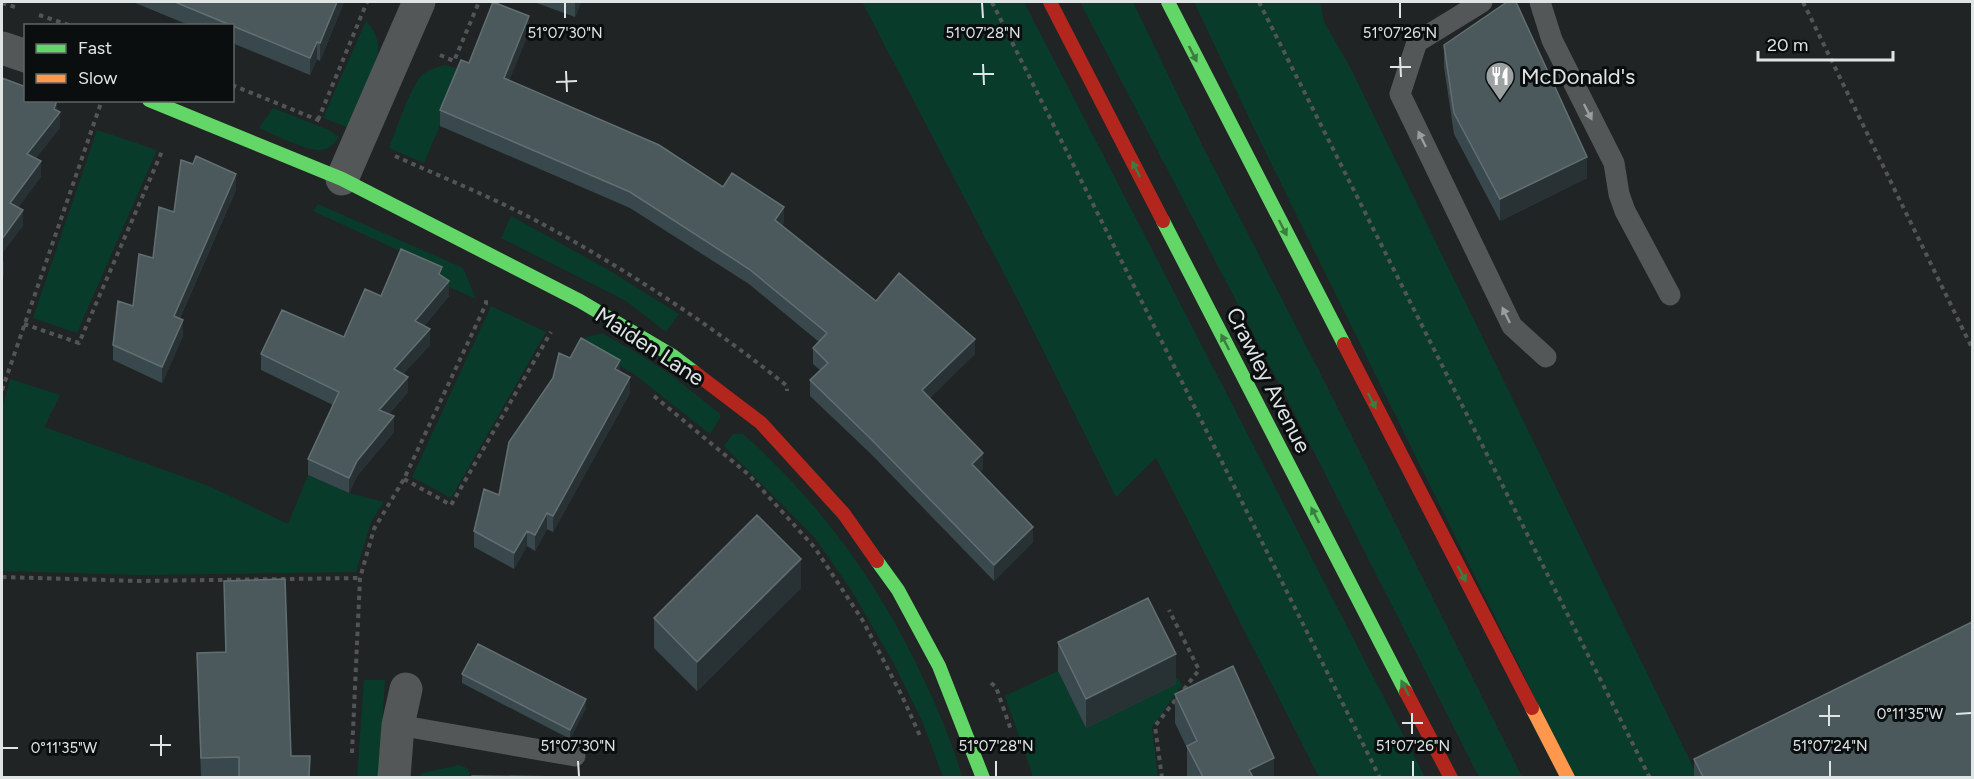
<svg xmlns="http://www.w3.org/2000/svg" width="1974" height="779" viewBox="0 0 1974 779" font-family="Figtree,sans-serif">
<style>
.green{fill:#093b2b}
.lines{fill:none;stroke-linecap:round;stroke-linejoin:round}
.path{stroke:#535555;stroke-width:4;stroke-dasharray:4.5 4.5;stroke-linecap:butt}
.lane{stroke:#545757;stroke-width:21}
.street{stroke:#545757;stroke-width:33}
.fast{stroke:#63d668;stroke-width:14}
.slow{stroke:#ff974d;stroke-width:14}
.jam{stroke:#b3261e;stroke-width:14}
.wall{fill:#39484c}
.shaded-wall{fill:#283235}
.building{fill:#4b595c;stroke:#626f72;stroke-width:1.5}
.oneway{fill:#3b7c40}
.oneway2{fill:#9a9e9e}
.ticks{fill:none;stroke:#dfe5e5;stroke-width:2}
.labels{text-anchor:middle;stroke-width:6;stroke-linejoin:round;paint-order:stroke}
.poi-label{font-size:22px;fill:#dfe5e5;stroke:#0a0e0e;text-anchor:start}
.street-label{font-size:22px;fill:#dfe5e5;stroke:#0a0e0e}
.ticks-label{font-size:15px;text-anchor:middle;fill:#dfe5e5;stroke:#0a0e0e;stroke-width:6;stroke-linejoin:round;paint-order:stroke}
</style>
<rect width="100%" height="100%" fill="#202424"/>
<!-- green -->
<path class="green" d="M862,2H1024L1425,777H1319L1156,458L1116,497L1022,308Z
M1080,2H1133L1203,147L1316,365L1522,777H1479L1281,387Z
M1194,2H1320L1324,22L1350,67L1698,777H1574L1262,145Z
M366,21C374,29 379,39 378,51C377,67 354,110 347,127L323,118Z
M445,65L463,70L424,163L389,148C396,131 411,84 423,74C430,69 437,67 445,65Z
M273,108L329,130L339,137C334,144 329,150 319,150C307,151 273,134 259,128Z
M97,130L157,150L77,333L33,318Z
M318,204L463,268L476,299L395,262L400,251L313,211Z
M511,216L607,269L679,314L666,332L626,301L501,238Z
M491,306L546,332L451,498L412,477Z
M602,333L639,354L674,377L720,414V418L710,434L634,374L577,340Z
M10,379L60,395L44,427L209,486L288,524L308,475L349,493L384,502L371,522L356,572L140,575L2,571V409Z
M733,434H743C822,504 882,588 926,684C940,714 953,745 962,777H943L923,723L894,664L853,593L815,538L724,446Z
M1058,671L1086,728L1108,713L1178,678L1182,685L1152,727L1158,777H1033L1005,696Z
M364,680H385L379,777L357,778Z
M459,765L467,768L471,777H419L422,773Z"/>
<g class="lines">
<!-- path -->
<path class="path" d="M992,2L1380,778
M1259,2L1650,778
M1803,2L1972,348
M2,3L15,7
M39,15L72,26
M440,55L454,61L479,2
M232,85L323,122
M318,120L367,2
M395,156C446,179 499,200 548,227C630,272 714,327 787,386V391
M24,324L79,343L163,149
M2,390L102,100
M654,396L748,474L815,548L863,621L902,696L921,738
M404,479L451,505L551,332
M2,577L140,581L360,578
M991,683L996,687L1011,730
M352,753L360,578L374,529L404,479L486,304V297
M1162,778L1155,726L1199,670L1169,610"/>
<!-- lane -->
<path class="lane" d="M1482,2L1417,42L1400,94L1512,326L1546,357
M1540,2L1552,40L1614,163L1619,194L1625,211L1670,295
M398,725L575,756"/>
<!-- street -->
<path class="street" d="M2,48L26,56
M342,179L419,2
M394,778L398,725L406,689"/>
<!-- fast -->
<path class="fast" d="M1168,2L1344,344
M149,100L342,179L580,301L673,356L694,372
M1163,221L1406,692
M877,561L898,590L939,666L983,778"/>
<!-- slow -->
<path class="slow" d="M1532,708L1568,778"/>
<!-- jam -->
<path class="jam" d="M1050,2L1163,221
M1344,344L1532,708
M694,372L761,423L844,514L877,561
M1406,692L1451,778"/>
</g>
<!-- wall -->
<path class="wall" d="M133,2H344L320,61L317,59L310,75L232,43V26H191Z
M534,2H581L575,17Z
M529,32L509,80L723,187L784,223L782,226L876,301L975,354L929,398L983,469L980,472L1033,542L994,581L872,455L810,396V380L820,370L813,364V348L819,342L749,284L630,208L440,126V110L469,63Z
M1444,45L1587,178L1500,221L1454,134L1444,67Z
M236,190L180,318L183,336L162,383L113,360V345L133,306L174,212Z
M442,276L449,296L424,326L430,345L403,374L408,392L389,414L394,432L357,476L349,493L308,475V459L333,405L261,370V354L344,337L381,296Z
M570,358L620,371L630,393L553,532L547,529L535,551L527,546L514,569L474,547V531L499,495Z
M224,581L291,756L310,777H314H201L197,653L225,652Z
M801,588L697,691L654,648V618Z
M1058,642L1176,684L1086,728L1058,671Z
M462,674L586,708L570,739L462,683Z
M1175,694L1274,777H1188L1187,776V748L1175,723Z
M1694,759L1972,777H1694Z"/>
<!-- shaded-wall -->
<path class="shaded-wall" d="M337,2H344L320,61V43Z
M575,2H581L575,17Z
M529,16V32L504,94V78Z
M317,42V59L310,75V58Z
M57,100V115L60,112V128L27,170V154L54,109Z
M1587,157V178L1500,221V199Z
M41,161V177L10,219V203Z
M236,174V190L174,331V316Z
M784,207V223L775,236V220Z
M23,210V226L2,254V239Z
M4,260V275L2,279V264Z
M449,281V296L415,336V321Z
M183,320V336L162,383V367Z
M430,329V345L394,384V369Z
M975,339V354L922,406V390Z
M620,360V376L615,369Z
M408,377V392L379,425V410Z
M630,377V393L553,532V516Z
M394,416V432L357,476L349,493V478L357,461Z
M983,453V469L972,479V464Z
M547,513V529L535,551V535Z
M1033,527V542L994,581V565Z
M527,531V546L514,569V553Z
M801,559V588L697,691V662Z
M1176,654V684L1086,728V699Z
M586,699V708L570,739V730Z
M1274,758V777H1249V770Z"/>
<!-- building -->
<path class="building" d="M175,2H337L320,43L317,42L310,58Z
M493,2L529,16L504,78L659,145L723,187L732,173L784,207L775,220L876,301L899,273L975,339L922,390L983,453L972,464L1033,527L994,565L872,440L810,380L828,363L813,348L827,333L749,269L630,192L440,110L461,60L469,63Z
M1507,2H1516L1587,157L1500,199L1454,113L1444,45Z
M2,78L26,87V100H57L54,109L60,112L27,154L41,161L10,203L23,210L2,239Z
M196,156L236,174L174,316L183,320L162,367L113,345L118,301L133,306L139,254L153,258L159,207L174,212L181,160L193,164Z
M401,249L442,267L439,274L449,281L415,321L430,329L394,369L408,377L379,410L394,416L357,461L349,478L308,459L339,392L261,354L282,310L344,337L365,289L381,296Z
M581,338L620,360L615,369L630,377L553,516L547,513L535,535L527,531L514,553L474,531L484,489L499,495L509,442L553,378L559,353L570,358Z
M757,515L801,559L697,662L654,618Z
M285,579L291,756H310L309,777H314H239V757L201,758L197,653L226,652L224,581Z
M1148,598L1176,654L1086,699L1058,642Z
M1972,622V777H1703L1694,759Z
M478,644L586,699L570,730L462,674Z
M1233,666L1274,758L1249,770L1253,777H1203L1187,746L1197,741L1175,694Z
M472,776L568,777H472Z"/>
<!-- one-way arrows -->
<defs><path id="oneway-solid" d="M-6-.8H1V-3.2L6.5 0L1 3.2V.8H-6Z" transform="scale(1.5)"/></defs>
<g class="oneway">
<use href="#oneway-solid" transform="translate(1193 54) rotate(63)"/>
<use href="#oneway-solid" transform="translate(1136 169) rotate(-117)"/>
<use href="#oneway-solid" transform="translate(1283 228) rotate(63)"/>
<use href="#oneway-solid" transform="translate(1225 342) rotate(-117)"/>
<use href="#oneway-solid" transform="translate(1372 401) rotate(63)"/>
<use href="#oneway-solid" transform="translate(1315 515) rotate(-117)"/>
<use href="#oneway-solid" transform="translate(1462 574) rotate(63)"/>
<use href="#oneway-solid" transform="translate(1405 688) rotate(-117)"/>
</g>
<g class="oneway2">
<use href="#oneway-solid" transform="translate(1588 112) rotate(63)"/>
<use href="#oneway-solid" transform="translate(1422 139) rotate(-116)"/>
<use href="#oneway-solid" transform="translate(1506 315) rotate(-116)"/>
</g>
<!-- ticks -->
<path class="ticks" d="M565,3V18M982,3L983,18M1400,3V18M1400,57L1401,77M983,64L984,85M1390,67H1411M566,71L567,92M973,74H994M556,82L577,81M1829,705V726M1412,713V734M1956,714L1971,713M1819,716H1840M1402,723H1423M161,735V756M150,745H171M3,748H18M578,761L579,776M996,761V776M1413,761V776M1830,761V776"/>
<!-- icons -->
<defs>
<g id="restaurant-pin" transform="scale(1.5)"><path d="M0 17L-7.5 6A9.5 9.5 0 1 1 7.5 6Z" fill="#9ca1a1" stroke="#0a0e0e"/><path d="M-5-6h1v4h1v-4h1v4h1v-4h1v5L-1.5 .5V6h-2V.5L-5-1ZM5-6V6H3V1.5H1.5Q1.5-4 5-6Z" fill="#fff"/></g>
</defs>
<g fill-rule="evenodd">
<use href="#restaurant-pin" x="1500" y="76"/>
</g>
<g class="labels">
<!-- poi labels -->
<g class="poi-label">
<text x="1521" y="84">McDonald's</text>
</g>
<!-- street labels -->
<g class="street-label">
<text transform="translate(650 346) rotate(33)" y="8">Maiden Lane</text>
<text transform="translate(1269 380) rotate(63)" y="8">Crawley Avenue</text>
</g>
</g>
<g class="ticks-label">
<text x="565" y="38">51°07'30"N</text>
<text x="983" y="38">51°07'28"N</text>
<text x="1400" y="38">51°07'26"N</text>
<text x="1910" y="719">0°11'35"W</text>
<text x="578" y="751">51°07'30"N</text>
<text x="996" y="751">51°07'28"N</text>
<text x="1413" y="751">51°07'26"N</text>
<text x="1830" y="751">51°07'24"N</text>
<text x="64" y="753">0°11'35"W</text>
</g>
<!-- border -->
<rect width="1974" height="779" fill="none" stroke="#dfe5e5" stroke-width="6"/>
<!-- legend -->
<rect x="24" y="24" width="210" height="78" fill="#0a0e0e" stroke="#5f6464" stroke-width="1.5"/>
<rect x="36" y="44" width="30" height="9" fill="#63d668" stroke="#5f6464" stroke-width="1.5"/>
<text x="78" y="54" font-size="18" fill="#dfe5e5">Fast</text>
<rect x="36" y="74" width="30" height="9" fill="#ff974d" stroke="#5f6464" stroke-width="1.5"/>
<text x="78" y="84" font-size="18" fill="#dfe5e5">Slow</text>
<!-- scale -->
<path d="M1758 51v9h135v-9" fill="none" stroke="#dfe5e5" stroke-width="3"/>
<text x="1767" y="51" font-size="18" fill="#dfe5e5" stroke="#0a0e0e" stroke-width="4.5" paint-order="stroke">20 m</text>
</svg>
